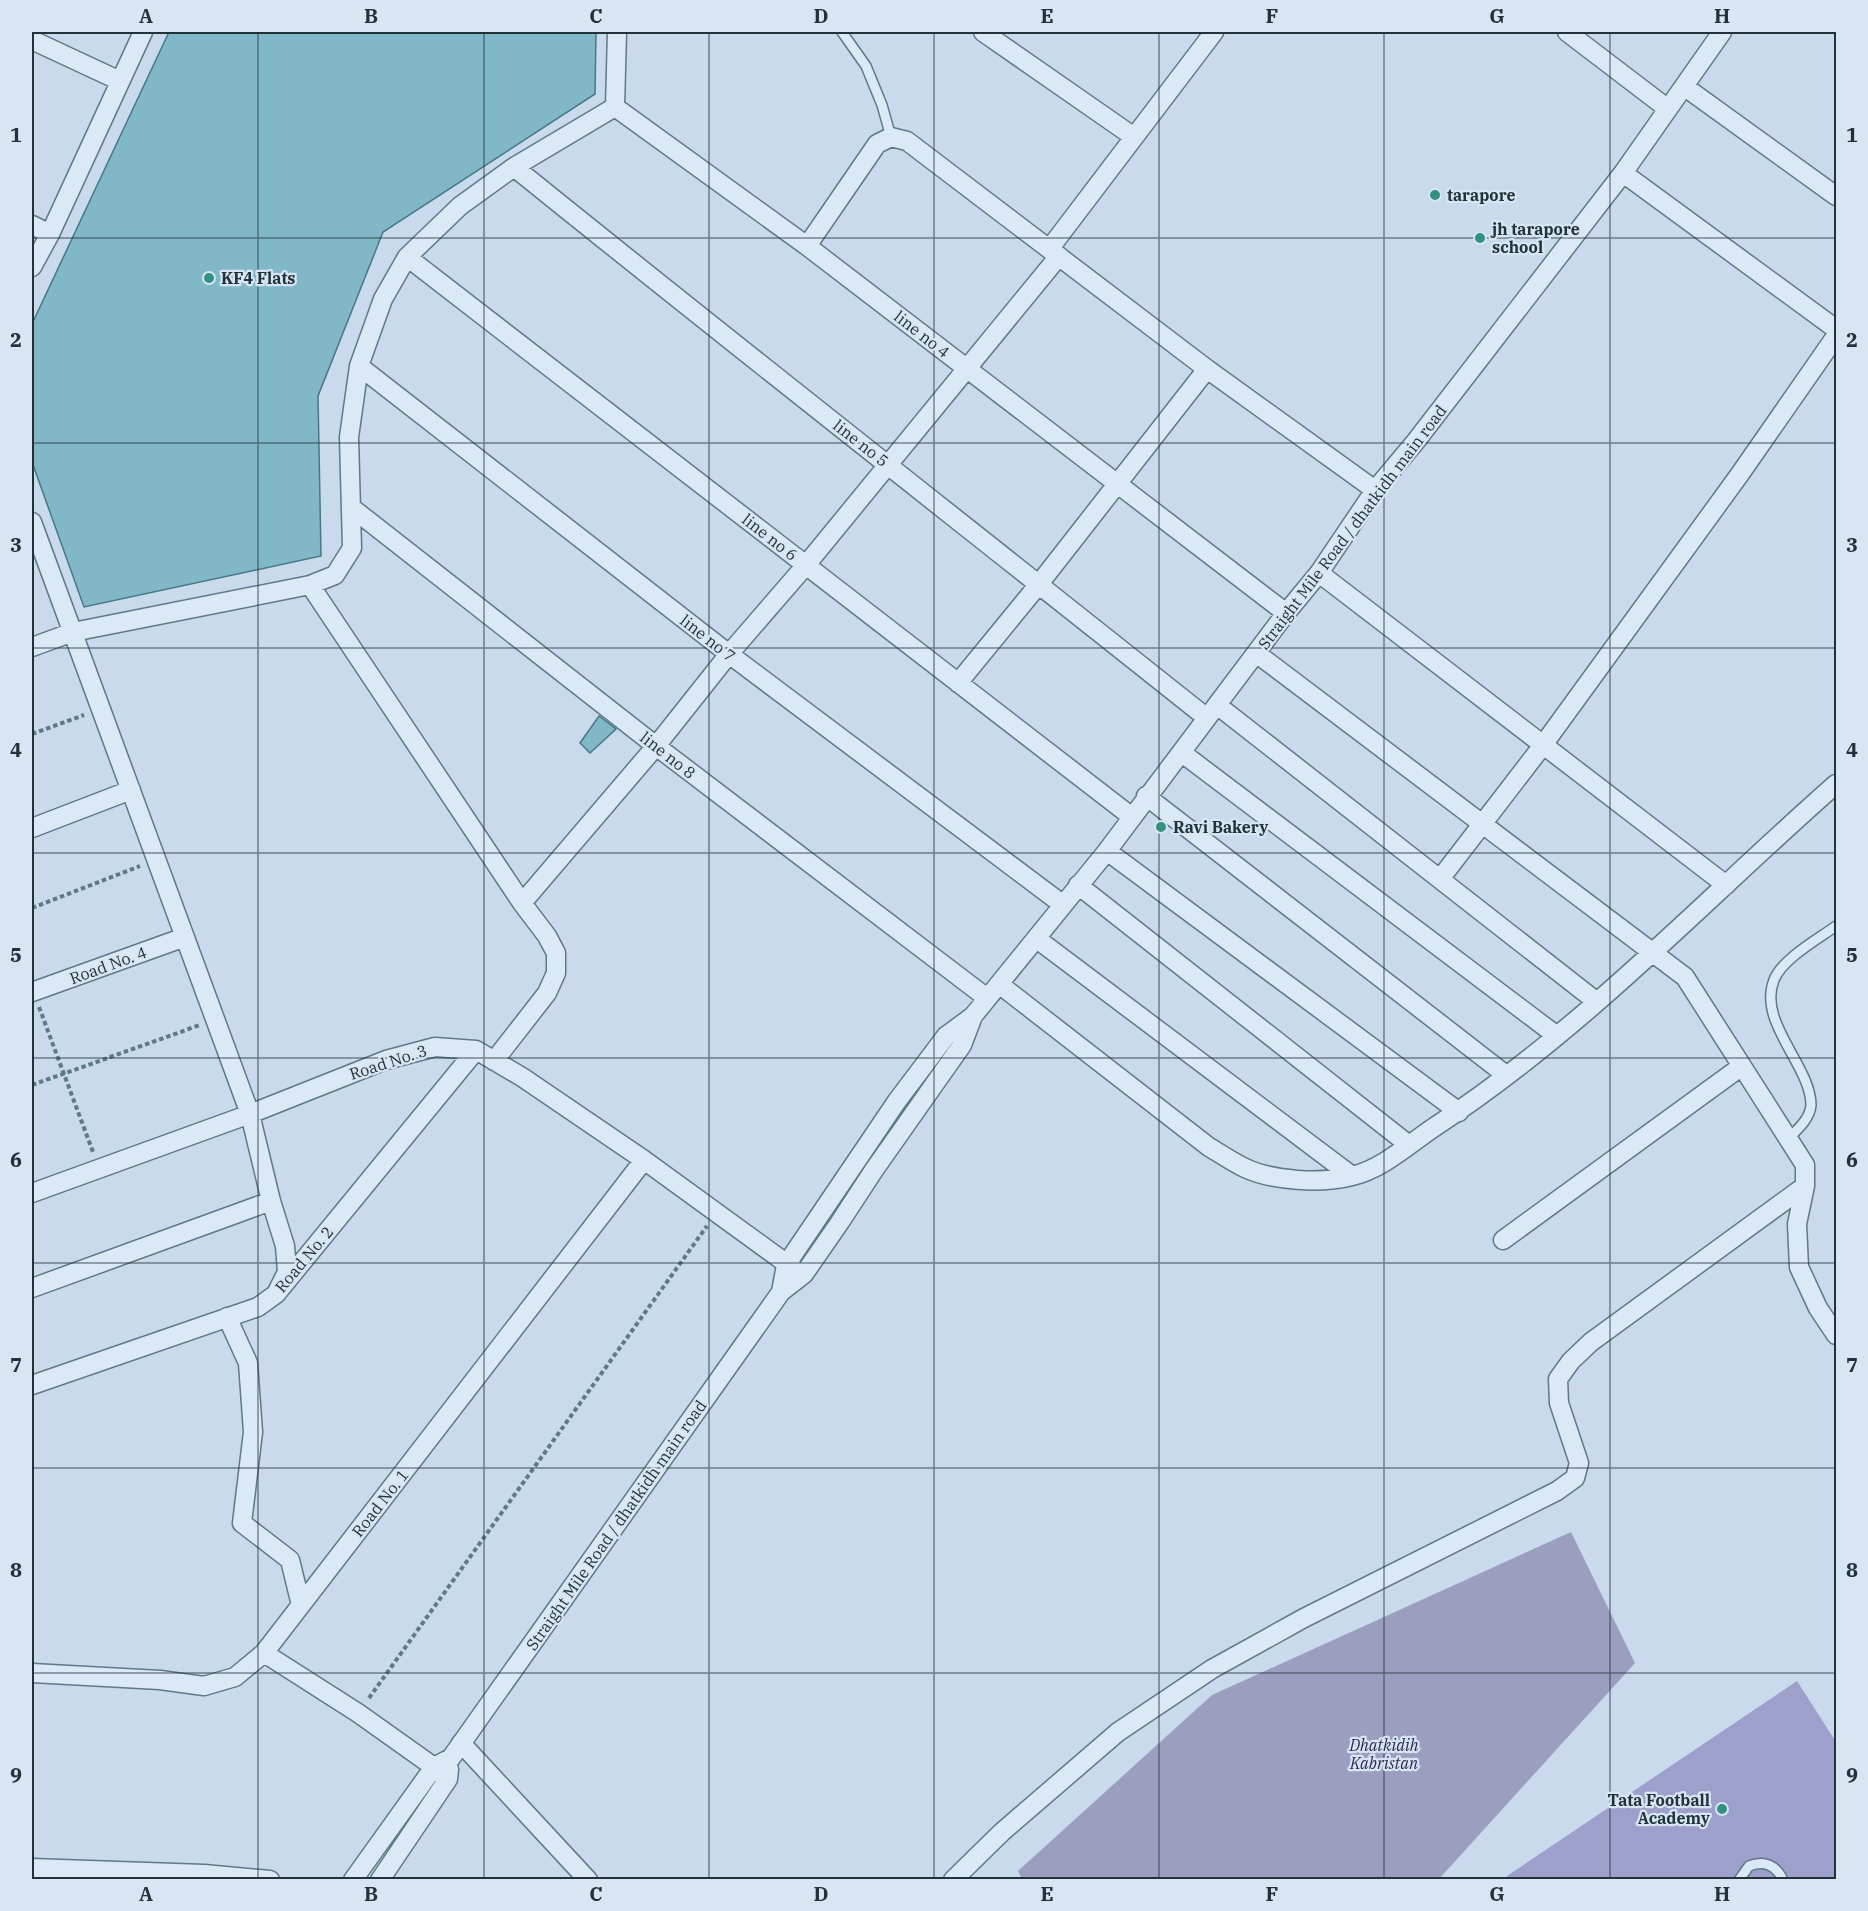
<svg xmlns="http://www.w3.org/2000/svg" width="1868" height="1911" viewBox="0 0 1868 1911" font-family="'IBM Plex Serif',serif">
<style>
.green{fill:#9da0ca}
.cemetery{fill:#9b9ebf}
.building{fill:#81b8c8;stroke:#467885;stroke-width:1.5}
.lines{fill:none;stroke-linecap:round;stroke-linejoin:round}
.lane-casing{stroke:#5e7987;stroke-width:12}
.street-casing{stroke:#5e7987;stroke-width:21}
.path{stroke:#5e7987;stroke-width:4;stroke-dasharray:4.5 3;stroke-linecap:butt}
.lane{stroke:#dbe9f7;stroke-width:9}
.street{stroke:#dbe9f7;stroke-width:18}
.grid{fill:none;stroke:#213238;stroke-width:1.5;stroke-opacity:0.55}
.poi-dot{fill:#32927e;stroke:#d7e5f4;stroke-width:2}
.labels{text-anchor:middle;stroke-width:4.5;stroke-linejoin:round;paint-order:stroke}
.poi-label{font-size:16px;font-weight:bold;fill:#213238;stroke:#d7e5f4;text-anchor:start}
.street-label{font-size:16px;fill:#213238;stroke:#d7e5f4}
.park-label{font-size:16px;font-style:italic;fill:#2b2953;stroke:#d7e5f4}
.neatline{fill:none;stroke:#213238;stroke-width:2}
.grid-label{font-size:20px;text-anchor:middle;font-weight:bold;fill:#213238}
</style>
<rect width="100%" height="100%" fill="#c8daec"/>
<!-- green -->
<path class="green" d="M1797,1681L1836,1742V1877L1833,1879L1510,1880L1507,1876Z"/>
<!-- cemetery -->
<path class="cemetery" d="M1571,1532L1635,1663L1439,1879H1022L1018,1871L1212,1695Z"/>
<!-- building -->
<path class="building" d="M169,32H596L595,94L383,232L318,396L321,556L84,607L32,462V324Z
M599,716L616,729L590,753L580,743Z"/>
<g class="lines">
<!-- lane casing -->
<g class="lane-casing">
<path id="lane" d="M842,32L866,66L882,105L891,137
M1788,1139C1797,1130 1810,1119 1811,1105C1811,1066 1757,1022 1774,980C1782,959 1818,939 1836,926
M1739,1880L1749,1866C1764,1860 1776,1865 1783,1880"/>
</g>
<!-- street casing -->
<g class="street-casing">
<path id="street" d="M617,32L615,107L807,246L1286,613
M983,32L1134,137
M1567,32L1668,109
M32,40L120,81
M1685,87L1836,196
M514,167C744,353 976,534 1207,718
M1623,173L1836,329
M32,225L50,234
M807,246L877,144L891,137L907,141L1207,369L1375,490
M1050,248L1214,32
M407,257L1132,817
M32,267L50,234L143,32
M359,366L729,654L1062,904
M352,508L656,746L987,998
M32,522L250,1114L271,1201L285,1246L287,1272L276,1294
M1319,573L1726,885
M310,585L522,903L656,746L729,654L806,565L1059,256
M32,647L73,632L310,585L335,575L352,548L349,437L359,366L383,299L407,257L460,206L514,167L615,107
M1256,653L1685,977L1805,1165V1186L1797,1224L1799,1267L1818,1308L1836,1335
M958,683L1039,584L1207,369
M1217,705L1597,1002
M1182,753L1557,1036
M1146,796L1506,1075
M32,828L131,790
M1107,851L1459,1112
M1440,879L1543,745L1740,474L1836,336
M1078,885L1409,1145
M1037,939L1352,1176
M999,984L1209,1147C1221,1154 1232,1162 1245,1168C1273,1181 1321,1184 1352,1176C1382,1169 1408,1145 1433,1128C1582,1031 1704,900 1836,784
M32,992L185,937
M494,1061L547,993L556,973V953L547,936L522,903
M32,1193L250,1114L386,1060L435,1047L476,1050L522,1077L644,1160L794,1269
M1503,1240L1742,1066
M32,1288L271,1201
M781,1292L786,1265L897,1101L946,1036L973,1016L1107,851L1286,613L1319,573L1375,490L1416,441L1623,173L1722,32
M227,1317L248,1363L253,1432L242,1523L290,1560L301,1605
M32,1385L258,1307L276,1294L476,1050
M264,1653L358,1713L434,1767L448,1779
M32,1673L160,1680L204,1686L235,1677L264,1653L644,1160
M461,1743L588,1880
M32,1868L204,1874L270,1880
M353,1880L434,1767L451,1758L781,1292L804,1274L840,1222L874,1170L962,1045L973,1016
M380,1880L448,1779L449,1769
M953,1880L1002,1832L1118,1732L1212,1669L1304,1618L1557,1491L1575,1478L1579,1463L1559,1403L1558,1379L1571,1361L1591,1342L1805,1186"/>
</g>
<!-- path -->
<path class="path" d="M32,734L84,715
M32,908L140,866
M39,1007L93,1152
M32,1085L200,1025
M369,1698L707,1226"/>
<!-- lane -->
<use href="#lane" class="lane"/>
<!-- street -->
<use href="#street" class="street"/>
</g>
<!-- grid -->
<path class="grid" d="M258,32V1880M484,32V1880M709,32V1880M934,32V1880M1159,32V1880M1384,32V1880M1610,32V1880M32,238H1836M32,443H1836M32,648H1836M32,853H1836M32,1058H1836M32,1263H1836M32,1468H1836M32,1673H1836"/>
<!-- markers -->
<g class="poi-dot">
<circle cx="1435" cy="195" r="6"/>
<circle cx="1480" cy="238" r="6"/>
<circle cx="209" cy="278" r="6"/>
<circle cx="1161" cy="827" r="6"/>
<circle cx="1722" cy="1809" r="6"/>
</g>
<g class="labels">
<!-- poi labels -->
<g class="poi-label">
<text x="1447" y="201">tarapore</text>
<text x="1492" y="235">jh tarapore<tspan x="1492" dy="18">school</tspan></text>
<text x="221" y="284">KF4 Flats</text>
<text x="1173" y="833">Ravi Bakery</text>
<text x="1710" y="1806" text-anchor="end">Tata Football<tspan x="1710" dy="18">Academy</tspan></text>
</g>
<!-- street labels -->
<g class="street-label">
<text transform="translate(922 334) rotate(38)" y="6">line no 4</text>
<text transform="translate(861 443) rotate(38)" y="6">line no 5</text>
<text transform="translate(1352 527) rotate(-53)" y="6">Straight Mile Road / dhatkidh main road</text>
<text transform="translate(770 537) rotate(38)" y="6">line no 6</text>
<text transform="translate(708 638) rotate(38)" y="6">line no 7</text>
<text transform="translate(668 755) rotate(38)" y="6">line no 8</text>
<text transform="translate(108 965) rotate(-20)" y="6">Road No. 4</text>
<text transform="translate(388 1062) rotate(-18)" y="6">Road No. 3</text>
<text transform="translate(304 1259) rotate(-50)" y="6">Road No. 2</text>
<text transform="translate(380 1503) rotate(-52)" y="6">Road No. 1</text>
<text transform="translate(616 1525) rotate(-55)" y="6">Straight Mile Road / dhatkidh main road</text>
</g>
<!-- park labels -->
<g class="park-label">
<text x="1384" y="1751">Dhatkidih<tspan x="1384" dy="18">Kabristan</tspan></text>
</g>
</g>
<!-- border -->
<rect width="1868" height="1911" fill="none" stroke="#d7e5f4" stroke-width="66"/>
<rect x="33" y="33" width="1802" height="1845" class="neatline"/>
<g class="grid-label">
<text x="146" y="23">A</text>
<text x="371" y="23">B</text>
<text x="596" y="23">C</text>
<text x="821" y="23">D</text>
<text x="1047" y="23">E</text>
<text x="1272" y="23">F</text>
<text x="1497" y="23">G</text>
<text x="1722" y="23">H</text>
<text x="16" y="142">1</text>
<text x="1852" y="142">1</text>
<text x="16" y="347">2</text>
<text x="1852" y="347">2</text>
<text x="16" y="552">3</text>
<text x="1852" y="552">3</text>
<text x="16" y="757">4</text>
<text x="1852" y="757">4</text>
<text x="16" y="962">5</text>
<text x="1852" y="962">5</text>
<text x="16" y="1167">6</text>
<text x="1852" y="1167">6</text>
<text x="16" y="1372">7</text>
<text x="1852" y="1372">7</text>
<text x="16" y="1577">8</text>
<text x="1852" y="1577">8</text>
<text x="16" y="1782">9</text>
<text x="1852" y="1782">9</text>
<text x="146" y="1901">A</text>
<text x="371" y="1901">B</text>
<text x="596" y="1901">C</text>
<text x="821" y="1901">D</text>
<text x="1047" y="1901">E</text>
<text x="1272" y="1901">F</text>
<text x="1497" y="1901">G</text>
<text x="1722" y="1901">H</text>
</g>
</svg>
